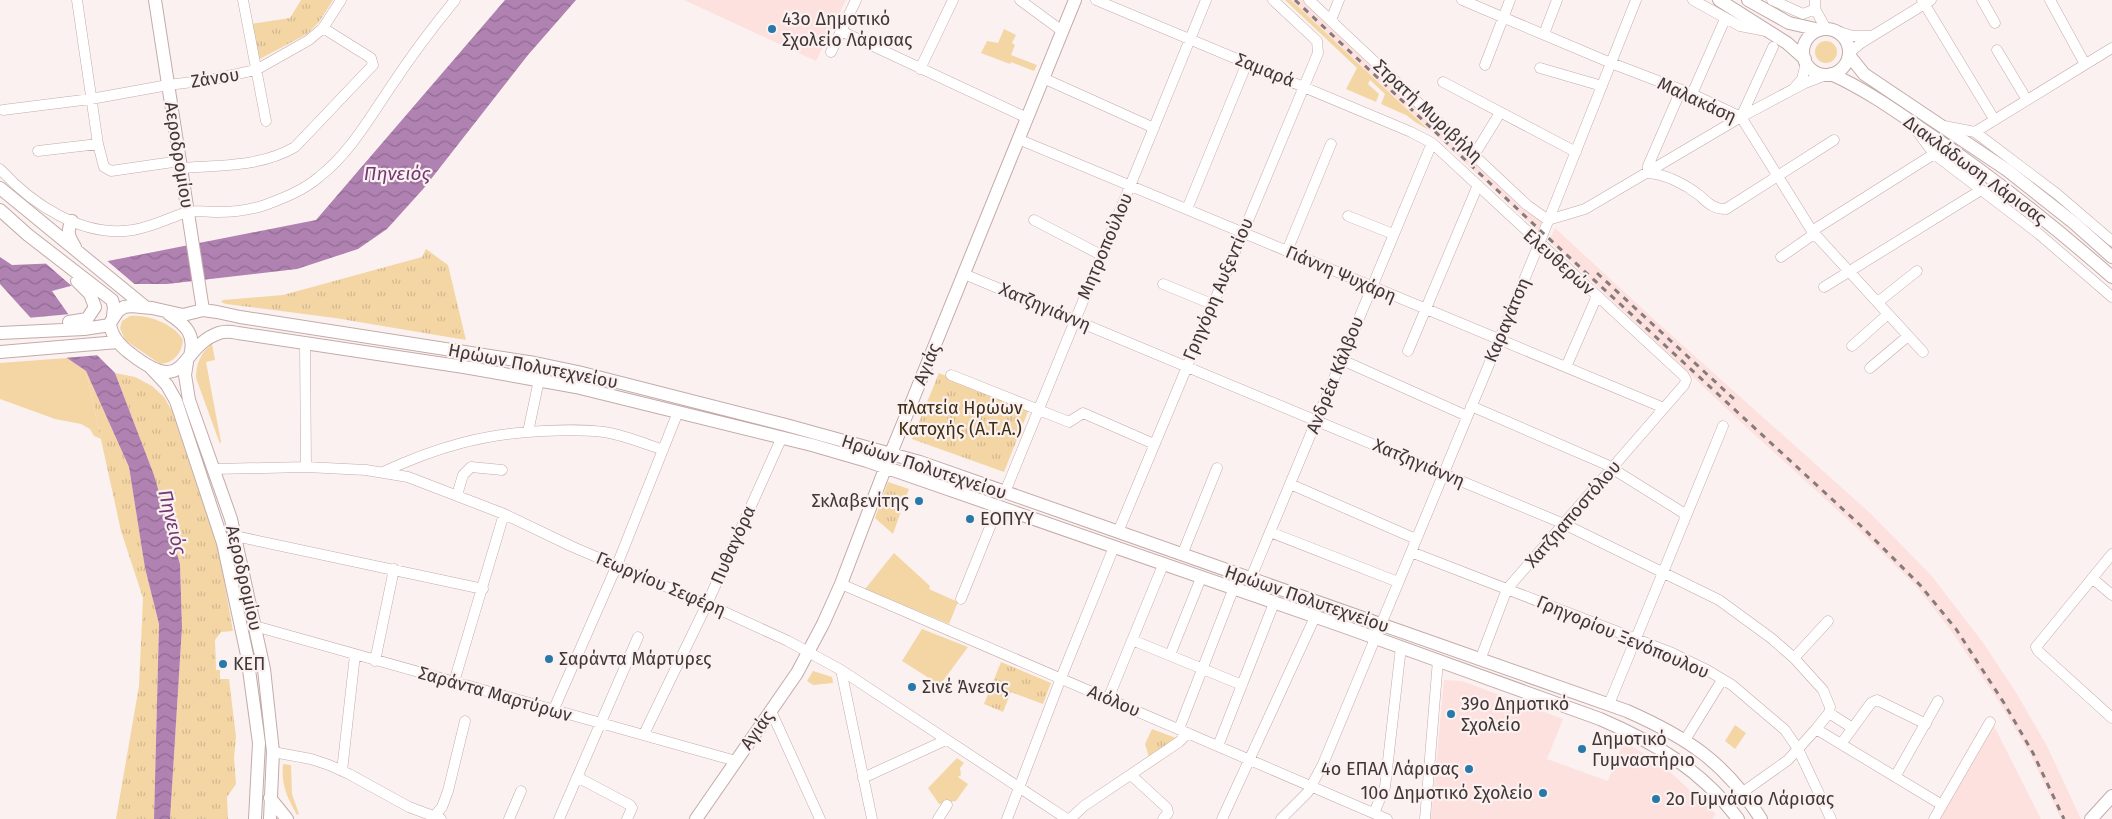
<svg xmlns="http://www.w3.org/2000/svg" width="2112" height="819" viewBox="0 0 2112 819" font-family="'Fira Sans',sans-serif">
<style>
.built{fill:#fde1df}
.green{fill:#f4d6a5}
.park{fill:url(#park-tufts)}
.water{fill:url(#water-waves)}
.pier{fill:#fbf1f0}
.lines{fill:none;stroke-linecap:round;stroke-linejoin:round}
.minor-casing{stroke:#c3aba9;stroke-width:11}
.major-casing{stroke:#c3aba9;stroke-width:14}
.minor{stroke:#fff;stroke-width:10}
.major{stroke:#fff;stroke-width:12}
.rail{stroke:#857b7a;stroke-width:3;stroke-dasharray:6 6;stroke-linecap:butt}
.poi-dot{fill:#2779aa;stroke:#fbf1f0;stroke-width:2}
.labels{text-anchor:middle;stroke-width:4.5;stroke-linejoin:round;paint-order:stroke}
.poi-label{font-size:18px;fill:#413736;stroke:#fbf1f0;text-anchor:start}
.street-label{font-size:18px;fill:#413736;stroke:#fbf1f0}
.park-label{font-size:18px;fill:#3e2f14;stroke:#fbf1f0}
.water-label{font-size:19px;font-style:italic;fill:#713874;stroke:#fbf1f0}
</style>
<defs>
<pattern id="park-tufts" width="24" height="20" patternUnits="userSpaceOnUse" patternTransform="scale(1.25)"><rect width="24" height="20" fill="#f4d6a5"/><path d="M3 7l-1-3M5 7V3M7 7l1-3M15 17l-1-3M17 17v-4M19 17l1-3" fill="none" stroke="#d2b88f"/></pattern>
<pattern id="water-waves" width="16" height="10" patternUnits="userSpaceOnUse" patternTransform="scale(1.25)"><rect width="16" height="10" fill="#b082b2"/><path d="M0 5q4-4 8 0t8 0" fill="none" stroke="#916b92"/></pattern>
</defs>
<rect width="100%" height="100%" fill="#fbf1f0"/>
<!-- built -->
<path class="built" d="M684,0H846L816,61Z
M1291,0H1313L1545,218L1539,232Z
M1555,228L1658,323L1871,514L1931,575L1984,644L2017,694L2047,746L2081,819H2061L2030,754L2001,705L1952,632L1917,587L1857,528L1745,426L1549,241Z
M1444,680L1462,681L1563,719L1547,759L1608,781L1624,741L1668,770L1716,814L1712,819H1431Z
M1994,726L2041,819H1940Z"/>
<!-- green -->
<path class="green" d="M1285,0H1291L1429,130L1415,122L1406,115L1381,104L1385,94L1370,80L1368,84L1379,94L1376,102L1346,89L1357,68Z
M1004,29L1016,35L1012,43L1015,45L1011,55L1037,65L1034,71L1011,62L1010,64L981,53L987,41L998,43Z
M1815 52a11 11 0 1 1 22 0a11 11 0 1 1-22 0Z
M130,316C147,314 175,324 183,340C182,353 174,363 160,364L125,340L120,328L122,321Z
M212,344L215,360L206,362L221,442L220,444L196,378C196,364 201,352 212,344Z
M67,358L86,371L101,439L94,436L90,429L81,424L55,419L0,399V363Z
M894,553L930,586L929,589L958,602L949,624L865,589Z
M922,629L968,647L940,685L902,661Z
M813,671L832,677L833,683L813,685L807,681Z
M1735,725L1746,733L1735,749L1725,741Z
M957,758L964,763L960,768L961,775L958,777L968,784L956,801L939,804L928,788Z
M283,764L291,765L292,794L299,814L297,815C287,797 281,785 283,764Z"/>
<!-- park -->
<path class="park" d="M301,0H333L319,22L307,34L258,60L250,24L290,18Z
M426,249L448,265L466,340L335,318L226,304L221,302L223,300L283,295L422,257Z
M86,371L129,467L145,568L159,624L154,819H116L139,686L143,598L121,531Z
M115,373L135,377L152,386L164,397L172,411L219,552L233,631L221,632L215,640L216,670H220V679H229L236,737L234,758L236,784L227,797L228,819H170L182,627L180,564L154,475Z
M939,373L1029,409L1004,472L912,439Z
M888,482L909,489L893,534L875,518Z
M1001,662L1051,683L1043,704L1011,692L1003,712L984,704Z
M1152,729L1176,738L1149,757L1145,744Z"/>
<!-- water -->
<path class="water" d="M505,0H576L528,55L424,188L387,229L358,249L297,269L167,284H78L52,291L97,355L115,373L154,475L180,564L182,627L170,819H154L159,624L145,568L129,467L86,371L67,358L0,284V257L12,265L108,261L316,220Z"/>
<!-- pier -->
<path class="pier" d="M105,259L138,287L74,288L43,261Z
M71,314L99,353L100,355L64,358L27,318Z"/>
<g class="lines">
<!-- minor casing -->
<g class="minor-casing">
<path id="minor" d="M77,0L98,144L104,167L111,171L180,161
M243,0L266,121
M1020,0L1062,31
M1096,0L1411,132L1432,143L1684,376L1686,380L1684,385L1507,589L1480,660
M1309,0L1527,205L1548,220
M1462,0L1611,63L1692,94L1741,117L1812,231L1923,352
M1693,0L1740,26L1766,31
M1772,0L1803,14L1815,9
M1815,0V9L1826,29
M1922,0L1994,119
M1982,0L1995,23
M2050,0L2085,64
M1331,20L1339,0
M841,31L1027,118
M1836,31L1853,36H1870
M1544,34L1557,0
M1997,50L2027,100
M831,52L856,0
M1849,53L1861,43L1931,0
M1485,65L1510,0
M1540,68L1602,86
M920,69L953,0
M1043,78L1154,128
M1443,82L1576,152
M1795,87L1802,79L1806,63
M1681,90L1648,166V173C1665,174 1685,184 1699,195C1708,203 1713,209 1726,209L1834,140
M1692,94L1725,19
M3,110L91,99L168,85L209,80L256,70L309,40L323,28L341,0
M1741,117L1773,47
M1911,123L1934,154L2039,234L2112,297
M1944,126L1975,132L2057,194L2112,241
M1975,132L2112,48
M1018,139L1664,408
M38,151L98,144
M1474,155L1500,113
M181,168C220,165 261,167 295,147L373,65L371,58L323,28
M0,169C32,204 82,238 133,230C152,227 169,218 187,212C196,210 207,212 217,212C234,212 250,210 265,205C284,198 304,190 319,177C350,153 370,117 392,85C411,56 433,27 455,0
M1187,209L1247,63
M1348,216L1393,234
M1034,220L1101,255
M1548,220L1585,209L1741,117L1805,83L1826,75
M1812,231L1934,154
M1287,251L1331,144
M1781,257L1814,234
M964,274L1564,524L1719,600L1771,638L1794,658L1823,690L1830,707L1829,713L1816,729L1788,760L1743,792
M1163,284L1212,304
M1824,287L1981,190
M1878,302L1917,271
M305,343L306,467
M1852,346L1888,314
M1408,351L1478,185
M1342,360L1467,416
M1566,367L1597,296
M1870,368L1908,336
M951,375L1069,422L1083,413L1154,444
M1471,406L1605,464L1685,514
M528,432L539,380
M214,469L306,467L366,470L408,477L504,514L573,547L707,604L788,641L841,670L1067,819
M383,472C437,447 483,434 542,431C563,430 583,429 604,432C624,435 643,443 663,450
M1290,484L1416,539
M1005,492L1206,0
M457,495L463,475L471,467L502,470
M1118,532L1318,53L1317,41L1273,0
M1270,532L1398,582
M235,536L483,589
M1411,552L1672,653L1707,670L1732,685L1785,730L1798,749L1831,819
M2112,554L2036,647L2038,651L2112,718
M1182,555L1217,468
M2092,578L2112,595
M1250,580L1432,143
M841,584L1387,819
M961,599L998,507
M255,626L736,761
M1132,640L1242,685
M1170,655L1201,578
M1794,658L1828,621
M375,661L394,569
M841,670L872,819
M454,682L504,514
M1108,699L1163,565
M1609,704L1723,426
M553,711L617,565L678,412
M771,711L820,819
M1829,713L1851,727
M1179,729L1233,590
M1816,729L1942,805
M644,734L707,604L782,437
M1685,740L1722,680
M1841,744L1871,703L1877,700L1926,724
M1218,746L1274,603
M273,752L311,759L329,765L349,774L409,807L441,819
M342,771L355,655
M1131,775L1167,808L1168,813L1163,819
M577,777L630,805L632,808L627,819
M1895,777L1938,701
M863,778L946,740
M1374,813L1385,787L1401,647
M432,819L442,807L448,791L465,721
M509,819L521,791
M559,819L638,637
M938,819L947,805
M1007,819L1061,678L1114,547
M1070,819L1084,806L1179,742L1188,733
M1222,819L1315,617
M1281,819L1308,792L1323,764L1539,244L1636,0
M1425,819L1438,660
M1934,819L1990,722"/>
</g>
<!-- major casing -->
<g class="major-casing">
<path id="major" d="M155,0L203,310
M1719,0L1787,43L1805,59
M1748,0L1789,23L1820,30
M1803 52a23 23 0 1 1 46 0a23 23 0 1 1-46 0Z
M1849,55L1864,74L2007,170L2074,223L2112,257
M1831,74C1867,90 1900,114 1932,136C1995,179 2055,227 2112,277
M0,188L144,306
M0,210L28,235L112,300L114,307L113,316
M72,221C66,232 69,237 75,247
M169,314C186,325 196,335 190,356
M69,322L87,319L95,307L90,294L77,281
M0,333L84,329L110,325
M0,352L118,342
M187,362L185,375L189,400L231,519L264,669L273,752L270,819
M150,367L167,385L176,401L223,543L247,655L259,743L255,819
M270,798L287,819
M696,819L797,673L823,624L841,584L891,453L1075,0
M1738,819C1703,771 1654,742 1600,719L1345,627L867,461L812,445L576,387L464,367L238,333C233,332 225,331 219,333C178,347 189,399 131,354C120,346 111,336 110,323L118,311L124,307L131,306L152,308L183,315L203,310L217,312L240,317L535,363L578,372L786,425L920,462L1627,711C1688,738 1725,762 1761,819
M2091,819L2112,796"/>
</g>
<!-- minor -->
<use href="#minor" class="minor"/>
<!-- major -->
<use href="#major" class="major"/>
<!-- rail -->
<path class="rail" d="M1295,0L1543,233L1860,525L1920,585L1956,629L2004,703L2033,753L2064,819
M1597,273L1735,400"/>
</g>
<!-- markers -->
<g class="poi-dot">
<circle cx="772" cy="29" r="5"/>
<circle cx="919" cy="501" r="5"/>
<circle cx="970" cy="519" r="5"/>
<circle cx="549" cy="659" r="5"/>
<circle cx="223" cy="664" r="5"/>
<circle cx="912" cy="687" r="5"/>
<circle cx="1451" cy="714" r="5"/>
<circle cx="1582" cy="749" r="5"/>
<circle cx="1469" cy="769" r="5"/>
<circle cx="1543" cy="793" r="5"/>
<circle cx="1656" cy="799" r="5"/>
</g>
<g class="labels">
<!-- poi labels -->
<g class="poi-label">
<text x="782" y="25">43ο Δημοτικό<tspan x="782" dy="21">Σχολείο Λάρισας</tspan></text>
<text x="909" y="507" text-anchor="end">Σκλαβενίτης</text>
<text x="980" y="525">ΕΟΠΥΥ</text>
<text x="559" y="665">Σαράντα Μάρτυρες</text>
<text x="233" y="670">ΚΕΠ</text>
<text x="922" y="693">Σινέ Άνεσις</text>
<text x="1461" y="710">39ο Δημοτικό<tspan x="1461" dy="21">Σχολείο</tspan></text>
<text x="1592" y="745">Δημοτικό<tspan x="1592" dy="21">Γυμναστήριο</tspan></text>
<text x="1459" y="775" text-anchor="end">4ο ΕΠΑΛ Λάρισας</text>
<text x="1533" y="799" text-anchor="end">10ο Δημοτικό Σχολείο</text>
<text x="1666" y="805">2ο Γυμνάσιο Λάρισας</text>
</g>
<!-- street labels -->
<g class="street-label">
<text transform="translate(1265 70) rotate(22)" y="6">Σαμαρά</text>
<text transform="translate(215 78) rotate(-9)" y="6">Ζάνου</text>
<text transform="translate(1697 100) rotate(25)" y="6">Μαλακάση</text>
<text transform="translate(1428 111) rotate(43)" y="6">Στρατή Μυριβήλη</text>
<text transform="translate(179 155) rotate(81)" y="6">Αεροδρομίου</text>
<text transform="translate(1975 170) rotate(36)" y="6">Διακλάδωση Λάρισας</text>
<text transform="translate(1105 246) rotate(-67)" y="6">Μητροπούλου</text>
<text transform="translate(1559 262) rotate(42)" y="6">Ελευθερών</text>
<text transform="translate(1341 274) rotate(23)" y="6">Γιάννη Ψυχάρη</text>
<text transform="translate(1218 289) rotate(-67)" y="6">Γρηγόρη Αυξεντίου</text>
<text transform="translate(1045 307) rotate(23)" y="6">Χατζηγιάννη</text>
<text transform="translate(1507 320) rotate(-67)" y="6">Καραγάτση</text>
<text transform="translate(927 364) rotate(-68)" y="6">Αγιάς</text>
<text transform="translate(533 366) rotate(11)" y="6">Ηρώων Πολυτεχνείου</text>
<text transform="translate(1335 375) rotate(-68)" y="6">Ανδρέα Κάλβου</text>
<text transform="translate(1419 463) rotate(23)" y="6">Χατζηγιάννη</text>
<text transform="translate(924 467) rotate(18)" y="6">Ηρώων Πολυτεχνείου</text>
<text transform="translate(1573 514) rotate(-49)" y="6">Χατζηαποστόλου</text>
<text transform="translate(733 545) rotate(-66)" y="6">Πυθαγόρα</text>
<text transform="translate(244 578) rotate(77)" y="6">Αεροδρομίου</text>
<text transform="translate(661 584) rotate(23)" y="6">Γεωργίου Σεφέρη</text>
<text transform="translate(1307 599) rotate(19)" y="6">Ηρώων Πολυτεχνείου</text>
<text transform="translate(1623 637) rotate(23)" y="6">Γρηγορίου Ξενόπουλου</text>
<text transform="translate(495 694) rotate(16)" y="6">Σαράντα Μαρτύρων</text>
<text transform="translate(1114 701) rotate(23)" y="6">Αιόλου</text>
<text transform="translate(757 730) rotate(-55)" y="6">Αγιάς</text>
</g>
<!-- park labels -->
<g class="park-label">
<text x="960" y="414">πλατεία Ηρώων<tspan x="960" dy="21">Κατοχής (Α.Τ.Α.)</tspan></text>
</g>
<!-- water labels -->
<g class="water-label">
<text x="397" y="180">Πηνειός</text>
<text transform="translate(173 522) rotate(76)" y="7">Πηνειός</text>
</g>
</g>
</svg>
